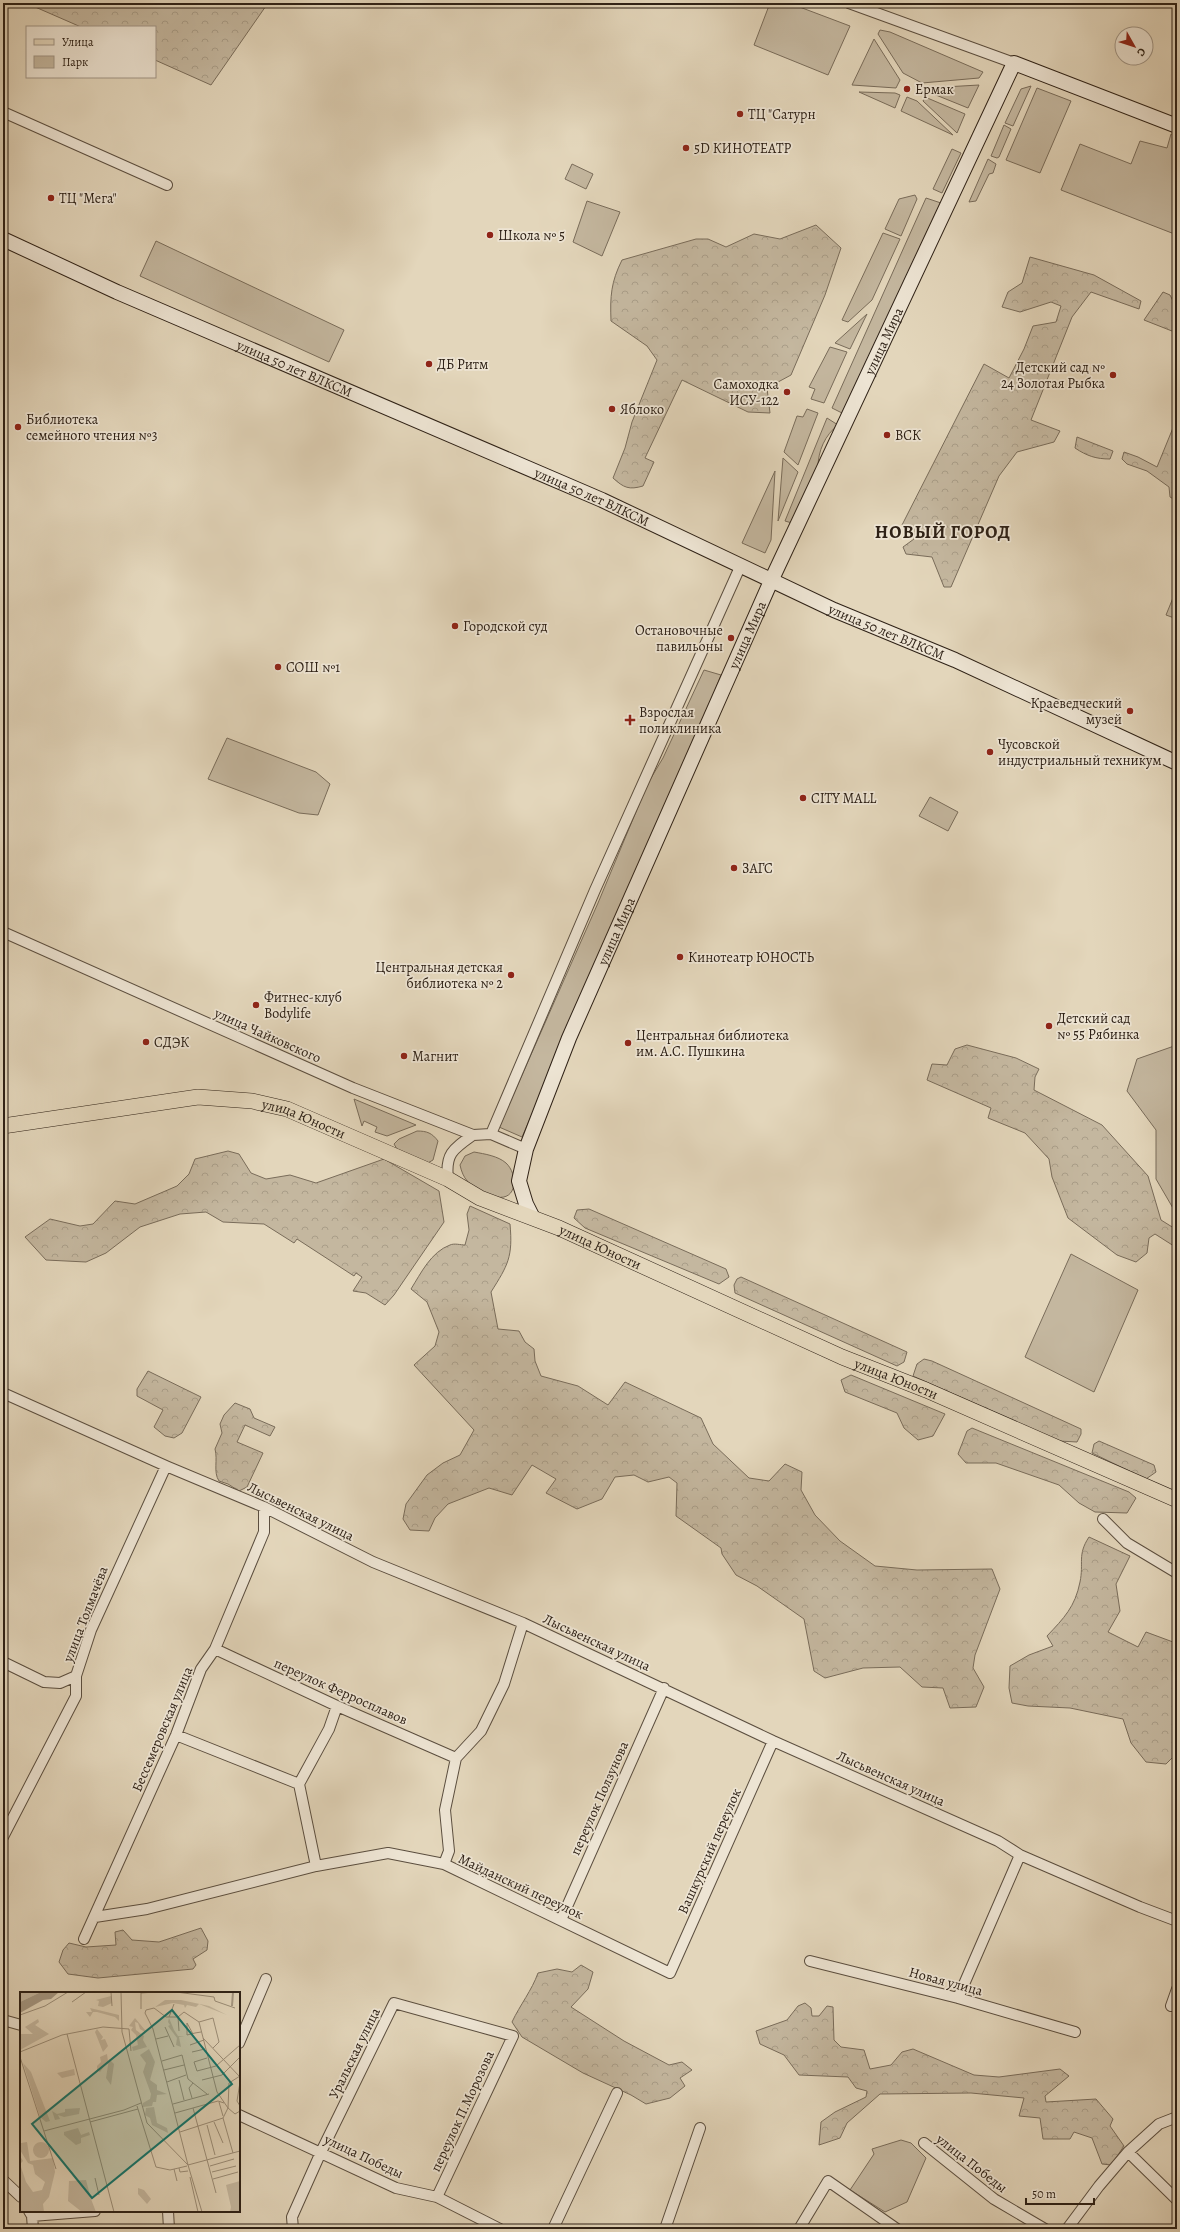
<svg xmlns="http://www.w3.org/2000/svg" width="1180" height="2232" viewBox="0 0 1180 2232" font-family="Alegreya,serif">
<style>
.green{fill:#c4b79f;stroke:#796c5a}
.forest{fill:url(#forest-crowns);stroke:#796c5a}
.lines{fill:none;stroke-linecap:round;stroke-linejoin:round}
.street-casing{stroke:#5b4e3f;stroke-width:12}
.secondary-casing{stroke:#2e2116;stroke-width:16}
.primary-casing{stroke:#2e2116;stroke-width:16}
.street{stroke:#ede4d3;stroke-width:10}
.secondary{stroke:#ede4d3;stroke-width:14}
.primary{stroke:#e3d6bb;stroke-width:15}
.poi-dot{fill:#8f2418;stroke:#ede4d3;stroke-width:1.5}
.labels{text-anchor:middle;stroke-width:3.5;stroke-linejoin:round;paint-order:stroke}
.poi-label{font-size:14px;fill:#2e2116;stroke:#ede4d3;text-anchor:start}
.street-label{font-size:14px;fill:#2e2116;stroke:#ede4d3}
.district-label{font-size:18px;font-weight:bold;letter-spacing:1px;fill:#2e2116;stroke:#ede4d3}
.inset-river{fill:none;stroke:#a59883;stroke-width:2}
.inset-road{fill:none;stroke:#9b8e79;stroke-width:1}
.view{fill:#0f766e;fill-opacity:0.15;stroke:#0f766e;stroke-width:2}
.inset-edge{fill:none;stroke:#2e2116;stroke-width:2}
</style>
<defs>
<pattern id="forest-crowns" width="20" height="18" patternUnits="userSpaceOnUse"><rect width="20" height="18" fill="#c4b79f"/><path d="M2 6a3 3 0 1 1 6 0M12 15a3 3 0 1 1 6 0" fill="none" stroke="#a99d88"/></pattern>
</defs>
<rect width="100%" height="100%" fill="#e3d6bb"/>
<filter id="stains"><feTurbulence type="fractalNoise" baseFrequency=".005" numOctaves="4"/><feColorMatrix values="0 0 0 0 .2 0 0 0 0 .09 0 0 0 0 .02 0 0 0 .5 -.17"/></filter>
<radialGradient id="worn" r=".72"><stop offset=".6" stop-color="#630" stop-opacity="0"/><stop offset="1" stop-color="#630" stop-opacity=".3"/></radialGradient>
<!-- green -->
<path class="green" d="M770,3H789L850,26L828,75L754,45Z
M880,30L890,32L983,72L979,78L922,83L903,73L878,34Z
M874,39L900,80L896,88L852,85Z
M979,85L968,108L926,91L927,88Z
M1031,86L1013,126L1005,123L1021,89Z
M1037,88L1071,101L1040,173L1006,160Z
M859,92L895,93L900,95L895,108Z
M907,97L917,101L953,135L901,111Z
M925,97L965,114L957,133L923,101Z
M1004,125L1011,129L999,157L997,158L991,156Z
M1171,134L1177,136V235L1061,190L1080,144L1131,164L1140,141L1167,148Z
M952,149L961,153L942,193L933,189Z
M988,159L996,164L993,173L989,174L976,201L969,202Z
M572,164L593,174L586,189L565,179Z
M915,195L917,199L901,236L885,229L899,199Z
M926,198L941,203L842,413L832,408Z
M587,201L620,212L602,256L573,242Z
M883,233L900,239L872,300L848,322L842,320Z
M156,241L344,330L329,362L140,276Z
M867,314L850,349L835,343Z
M830,347L847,352L824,403L811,399L815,389L809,387Z
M807,409L818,413L798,465L784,452L797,416L803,417Z
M827,418L838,425C825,435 818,451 818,467L792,523L785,521Z
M783,458L798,472L778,521Z
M775,471L771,540L765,553L742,543Z
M704,670L721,675L684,770L522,1137L499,1127L598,903L648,783L663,758Z
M227,738L316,772L330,784L318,815L299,813L208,779Z
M930,797L958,812L948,831L919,816Z
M1177,1045V1215L1156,1179V1130L1127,1091L1137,1059Z
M354,1099L416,1125L387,1136L375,1132L377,1127L364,1121L362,1126Z
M417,1131C427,1131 432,1133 438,1141L433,1160L426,1164L397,1149L394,1144L399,1139Z
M474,1152C485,1154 498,1156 506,1163C518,1174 518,1201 496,1197C492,1197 486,1193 482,1191C469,1185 463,1179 460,1165L465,1156Z
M1071,1254L1138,1290L1094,1392L1025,1357Z
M901,2140L911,2143L926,2158L907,2202L885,2212L850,2190L874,2154L872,2149Z"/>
<!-- forest -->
<path class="forest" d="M26,3H268L211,85L155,60V27H81Z
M816,225L841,248L825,295L791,375L767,388L770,413L748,412L682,380L645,458L654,462L643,486C629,490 624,488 613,478L625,448L632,422L657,360L647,346L611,321C610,296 611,282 622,260L696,239H708L726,247L754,234L780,239Z
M1030,257L1094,275L1141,301L1139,309L1091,292L1072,317L1031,420L1060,431L1054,442L1017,452L999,476L951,587H944L932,557L906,554L903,547L914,539V533L902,525L984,364L1009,378L1024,349L1033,326L1056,322L1061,306L1051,302L1020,312L1002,307L1008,292L1022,283Z
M1163,292L1170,295L1177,309V333L1144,320Z
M1177,418V501L1170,497L1169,487L1147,471L1127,464L1122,459L1124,452L1138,457L1157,467Z
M1077,437L1113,451L1110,459C1096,459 1087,456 1075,448Z
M1177,588V619L1166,615Z
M967,1045L1016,1058L1039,1069L1035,1077L1034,1090L1102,1125L1148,1176L1161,1220L1177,1230V1248L1155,1234L1149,1238L1147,1253L1136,1262L1117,1255L1068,1218L1052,1177L1049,1159L1025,1133L988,1118L991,1108L927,1080L932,1064L947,1065L955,1049Z
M228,1151L239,1154L251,1173L266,1179L290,1175L316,1183L384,1159L439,1191L444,1222L394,1295L385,1305L366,1293L353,1291L362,1277L356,1273L354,1276L297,1239L294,1243L264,1224L223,1222L206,1212L180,1214L140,1227L106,1253L86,1262L46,1260L25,1237L50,1219L80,1226L93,1224L115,1201L135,1204L177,1186L189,1174L195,1159Z
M470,1206L510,1224C513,1257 508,1265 491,1292L498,1329L519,1331L525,1342L534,1349L535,1361L541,1376L578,1386L608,1405L625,1382L701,1418L713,1444L749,1478L769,1481L785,1464L802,1472L801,1490L815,1515L840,1541L875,1566L917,1570L992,1569L1000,1589L975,1655L973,1668L984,1687L976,1707L950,1708L943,1688L922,1687L900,1667L863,1668L825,1678L814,1671L804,1619L757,1586L736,1575L722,1554L721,1548L676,1516L677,1483L669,1477L648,1482L634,1475L615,1477L602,1499L577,1509L546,1493L556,1479L532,1465L512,1495L489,1488L448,1504L435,1518L429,1531L410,1530L403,1519L406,1504L427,1475L443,1463L460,1455L474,1430L414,1365L435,1346L439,1332L427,1302L411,1289C421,1273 431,1252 450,1245C454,1243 461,1245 465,1245L469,1230L467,1214Z
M589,1209L726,1269L729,1277L719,1284L585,1228L574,1218L577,1210Z
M741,1277L907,1352L904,1362L897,1366L735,1293L734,1285L737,1279Z
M924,1359L932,1361L1081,1429V1434L1077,1442L1059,1441L913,1376L917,1364Z
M148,1371L201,1397L182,1433L174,1438L165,1436L154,1427L163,1410L137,1396V1389Z
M851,1375L945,1414L933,1436L918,1440L904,1428L897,1413L845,1392L841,1380Z
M235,1403L250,1409L254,1418L275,1427L270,1436L245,1425L237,1442L263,1453L247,1487L239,1491L228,1484L219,1481C213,1472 218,1460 215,1449L222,1433L220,1424L224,1415Z
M972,1428L1129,1492L1136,1498L1127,1513L1095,1512L1079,1503L1059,1485L996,1463H966L958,1454L967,1431Z
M1099,1441L1154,1465L1156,1472L1146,1479L1092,1453L1094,1444Z
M1089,1537L1130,1556L1116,1584L1120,1611L1108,1632L1138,1647L1146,1632L1173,1642L1177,1665V1753L1166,1764L1146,1762L1131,1743L1123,1719L1070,1708L1028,1706L1012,1703L1009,1688L1010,1666L1029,1655L1053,1646L1047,1636C1064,1618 1075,1607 1080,1582C1084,1563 1077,1555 1089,1537Z
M201,1928L208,1941L207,1950L193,1959L196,1965L193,1969L98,1978L68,1974L59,1962L63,1950L69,1943L86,1947L116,1945L115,1932L123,1930L132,1940L159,1942Z
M581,1965L593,1972L588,1989L571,2007L624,2041L669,2065L682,2062L692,2070L680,2078L685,2086L670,2098L646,2104L631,2095L583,2073L522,2037L512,2022C520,2005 532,1990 538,1973L557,1969L572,1972Z
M805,2003L811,2008L812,2016H819L827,2006L833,2007L834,2040L841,2047L864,2050L870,2069L891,2065L902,2052L913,2049L974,2075L999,2077L1060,2069L1069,2076L1045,2096L1046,2102L1096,2099L1113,2119L1110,2126L1124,2146L1111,2165L1102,2164L1092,2138L1074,2132L1070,2139H1043L1040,2118L1019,2116L1024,2098L971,2093L880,2094L847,2123L840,2138L819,2145L821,2122L835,2112L866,2097L867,2091L856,2088L848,2077L799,2075L784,2055L760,2044L756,2031L787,2020L798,2006Z"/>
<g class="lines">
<!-- street casing -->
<g class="street-casing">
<path id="street" d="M849,3L1014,63
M3,112L167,185
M3,932L353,1088L473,1135L491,1134L526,1149
M491,1134L595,890L740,567
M448,1179C445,1154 453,1149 473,1135
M3,1393L166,1466L264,1507L373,1562L523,1623L773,1741L998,1841L1020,1855L1140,1907L1177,1921
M1103,1519L1127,1543L1177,1573
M215,1649L337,1706L456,1758
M3,1662L44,1682L60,1683L76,1676
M176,1735L299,1784L316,1866
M299,1784L329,1729L337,1706
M3,1837L76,1696V1676L91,1630L166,1466
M444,1864L449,1851L445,1810L456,1758L481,1731L504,1684L523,1623
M95,1917L147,1909L316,1866L388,1853L444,1864L670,1973L773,1741
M561,1920L664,1688
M84,1939L176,1735L201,1669L215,1649L264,1532V1507
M810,1961L958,1998L1075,2032
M958,1998L1020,1855
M1171,2006L1177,1989
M3,2020L21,2025
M239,2043L266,1979
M239,2115L396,2188L437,2197L500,2229
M924,2143L994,2199L1045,2229
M1128,2152L1177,2200
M3,2180L21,2197
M29,2211L32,2216L33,2229
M168,2211L169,2229
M32,2216L95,2211
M293,2229L292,2217L321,2152L394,2003L513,2036L437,2197
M553,2229L617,2093
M665,2229L700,2128
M799,2229L828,2181L897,2229
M1067,2229L1099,2186L1128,2152L1159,2124L1177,2117"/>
</g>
<!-- secondary casing -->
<g class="secondary-casing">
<g id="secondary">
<path id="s1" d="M3,239L117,292L602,500L834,610L955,660L1177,763"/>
<path id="s2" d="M532,1216L526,1204L519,1181L526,1149L569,1038L771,581L1014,63L1177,126"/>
</g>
</g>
<!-- primary casing -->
<g class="primary-casing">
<g id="primary">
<path id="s3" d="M3,1126L198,1097L252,1101L287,1109L448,1179L480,1198L559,1228L842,1357L926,1390L1177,1500"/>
</g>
</g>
<!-- street -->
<use href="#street" class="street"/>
<!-- secondary -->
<use href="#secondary" class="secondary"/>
<!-- primary -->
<use href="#primary" class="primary"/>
</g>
<!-- markers -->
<g class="poi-dot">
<circle cx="907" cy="89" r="4"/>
<circle cx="740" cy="114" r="4"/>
<circle cx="686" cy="148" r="4"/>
<circle cx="51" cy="198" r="4"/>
<circle cx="490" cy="235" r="4"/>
<circle cx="429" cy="364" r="4"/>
<circle cx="1113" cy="375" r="4"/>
<circle cx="787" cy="392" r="4"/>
<circle cx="612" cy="409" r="4"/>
<circle cx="18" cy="427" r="4"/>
<circle cx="887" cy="435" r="4"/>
<circle cx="455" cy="626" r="4"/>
<circle cx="731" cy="638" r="4"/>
<circle cx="278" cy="667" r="4"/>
<circle cx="1130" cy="711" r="4"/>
<path d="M628 714h4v4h4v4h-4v4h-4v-4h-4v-4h4z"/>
<circle cx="990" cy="752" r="4"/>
<circle cx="803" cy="798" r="4"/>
<circle cx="734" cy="868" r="4"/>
<circle cx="680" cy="957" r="4"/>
<circle cx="511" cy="975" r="4"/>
<circle cx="256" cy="1005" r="4"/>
<circle cx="1049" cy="1026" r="4"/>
<circle cx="146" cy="1042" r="4"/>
<circle cx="628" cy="1043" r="4"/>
<circle cx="404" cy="1056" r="4"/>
</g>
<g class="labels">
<!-- poi labels -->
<g class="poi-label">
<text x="915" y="94">Ермак</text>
<text x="748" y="119">ТЦ "Сатурн</text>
<text x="694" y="153">5D КИНОТЕАТР</text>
<text x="59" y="203">ТЦ "Мега"</text>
<text x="498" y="240">Школа № 5</text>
<text x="437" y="369">ДБ Ритм</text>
<text x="1105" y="372" text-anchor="end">Детский сад №<tspan x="1105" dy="16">24 Золотая Рыбка</tspan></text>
<text x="779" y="389" text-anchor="end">Самоходка<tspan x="779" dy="16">ИСУ-122</tspan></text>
<text x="620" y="414">Яблоко</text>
<text x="26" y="424">Библиотека<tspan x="26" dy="16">семейного чтения №3</tspan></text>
<text x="895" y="440">ВСК</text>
<text x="463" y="631">Городской суд</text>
<text x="723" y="635" text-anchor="end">Остановочные<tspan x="723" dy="16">павильоны</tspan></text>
<text x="286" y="672">СОШ №1</text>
<text x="1122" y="708" text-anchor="end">Краеведческий<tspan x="1122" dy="16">музей</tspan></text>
<text x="639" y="717">Взрослая<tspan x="639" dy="16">поликлиника</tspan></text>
<text x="998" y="749">Чусовской<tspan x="998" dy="16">индустриальный техникум</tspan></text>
<text x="811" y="803">CITY MALL</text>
<text x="742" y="873">ЗАГС</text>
<text x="688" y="962">Кинотеатр ЮНОСТЬ</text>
<text x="503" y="972" text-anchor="end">Центральная детская<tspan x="503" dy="16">библиотека № 2</tspan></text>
<text x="264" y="1002">Фитнес-клуб<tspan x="264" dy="16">Bodylife</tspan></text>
<text x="1057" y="1023">Детский сад<tspan x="1057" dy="16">№ 55 Рябинка</tspan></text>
<text x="636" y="1040">Центральная библиотека<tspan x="636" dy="16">им. А.С. Пушкина</tspan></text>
<text x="154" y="1047">СДЭК</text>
<text x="412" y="1061">Магнит</text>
</g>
<!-- street labels -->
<g class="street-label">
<text dy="5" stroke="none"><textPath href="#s2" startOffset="954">улица Мира</textPath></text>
<text dy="5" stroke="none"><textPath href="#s1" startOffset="319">улица 50 лет ВЛКСМ</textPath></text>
<text dy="5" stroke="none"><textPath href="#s1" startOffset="643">улица 50 лет ВЛКСМ</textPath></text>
<text dy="5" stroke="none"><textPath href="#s1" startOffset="967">улица 50 лет ВЛКСМ</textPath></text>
<text dy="5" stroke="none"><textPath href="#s2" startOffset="630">улица Мира</textPath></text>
<text dy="5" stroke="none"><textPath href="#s2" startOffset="306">улица Мира</textPath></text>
<text transform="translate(268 1035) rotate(24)" y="5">улица Чайковского</text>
<text dy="5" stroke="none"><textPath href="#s3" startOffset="306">улица Юности</textPath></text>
<text dy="5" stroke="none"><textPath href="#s3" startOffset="630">улица Юности</textPath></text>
<text dy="5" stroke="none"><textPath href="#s3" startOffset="954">улица Юности</textPath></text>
<text transform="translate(301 1511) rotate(26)" y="5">Лысьвенская улица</text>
<text transform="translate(85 1614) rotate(-69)" y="5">улица Толмачёва</text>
<text transform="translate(597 1642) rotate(25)" y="5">Лысьвенская улица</text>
<text transform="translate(341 1691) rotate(24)" y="5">переулок Ферросплавов</text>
<text transform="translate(162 1729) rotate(-67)" y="5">Бессемеровская улица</text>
<text transform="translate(891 1778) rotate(24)" y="5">Лысьвенская улица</text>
<text transform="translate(599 1798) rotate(-66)" y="5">переулок Ползунова</text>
<text transform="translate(709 1851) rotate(-66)" y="5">Вашкурский переулок</text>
<text transform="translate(521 1886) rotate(25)" y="5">Майданский переулок</text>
<text transform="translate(946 1981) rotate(15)" y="5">Новая улица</text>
<text transform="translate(354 2053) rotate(-64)" y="5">Уральская улица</text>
<text transform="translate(462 2111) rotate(-65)" y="5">переулок П.Морозова</text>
<text transform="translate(364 2156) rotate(25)" y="5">улица Победы</text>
<text transform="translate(972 2163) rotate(38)" y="5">улица Победы</text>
</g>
<!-- district labels -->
<g class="district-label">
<text x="943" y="538">НОВЫЙ ГОРОД</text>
</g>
</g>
<!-- overview -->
<g transform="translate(20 1992)">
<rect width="220" height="220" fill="#e3d6bb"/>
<path d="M0,0H21L0,10ZM87,62L88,69L80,80L77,78V74L81,70L80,65ZM3,71L11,80L30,129L26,130L20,125ZM13 158a8 8 0 1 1 16 0a8 8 0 1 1-16 0ZM220,189V220H210L211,215L206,193ZM118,196L124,198L131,207L127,212L118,202Z" fill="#c4b79f"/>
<path d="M91,4L92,11L83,15L78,14L79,9L76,8ZM145,8H161L189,14L207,23L179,12L176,15L167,13L165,16L164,13L153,11L135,15ZM70,16L99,23V29L95,25L77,20H73L70,25L66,20H72ZM115,26L125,38V40L120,37L118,31L115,30L116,38L124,44L123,48L127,55L113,59L112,55L118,53L116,43L111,38L113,35L109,34ZM149,26L154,38L158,44L165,45H159L161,55L156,53L157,46L148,34L150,33L148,30ZM18,27L19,30L15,33L29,42L0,58V42H13L5,35ZM77,37L83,45L81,48L85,47L88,54L83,60L75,40ZM129,57L135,70L130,88L137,93V98L147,102L137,103L136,110H133L132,114L123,115V111L130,107L131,102L123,80L126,71L120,63ZM89,67L94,72L91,93L86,86ZM54,77L55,83L42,86L37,81ZM134,115L137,131L147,136L148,141L132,133L130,126L125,123L126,116ZM60,116L59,122L44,125L38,123L40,127L35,128L32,119L37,122L45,120V117ZM58,136L61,143L69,140L70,143L61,146V151L56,153L44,143V140ZM7,150L10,169L33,166L35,180L29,205L23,212L24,220H0V164L3,169L0,172L6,190L13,200L22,198L25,190L15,182L13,173L8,171L0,158L1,151ZM66,188L71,207L76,220H62L48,209L49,189Z" fill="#c4b79f"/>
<path d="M21,0H39L31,7L23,8L0,21V10Z" fill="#a59883"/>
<path class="inset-river" d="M212,14L213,0"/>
<path class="inset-road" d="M91,0L92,14M101,0L102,40L127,131L168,173L182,220M156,0L194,5L195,9L215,16M121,1L135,0M52,10L66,0M121,17V0M0,23L25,14L48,0M149,25L154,12M158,25H146L134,16L126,18L125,21L133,37L168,173L220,159M158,25L164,20L179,30L197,100L208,116L203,126L213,161M158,25L159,39M179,30L193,26L199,50L193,56M145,35L154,55M47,42L94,220M173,42L167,31V43L175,41L181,40M183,46L220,85M136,47L148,44M170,53L184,48M0,60L42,43L83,35L109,37L111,59M172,60L185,57M0,65L36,177M187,66L174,70L177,79L196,74L220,53M142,69L162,63L168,87L187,102M144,78L164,73M220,84L209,91L208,116L215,122L220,119M159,88L164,108M182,88L202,83L220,65M147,90L166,83M220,90L217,109L220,114M172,106L169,96L173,91M199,110L203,124M153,112L189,102M117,114L136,175L150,178L167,174M173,116L196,201M155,121L198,109L204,111M70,130L118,117M194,130L203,151M187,133L195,163M24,139L104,118L121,111M160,140L203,126M190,174L214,167M159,176L160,180L168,179M154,177L157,189M192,180L216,174M170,185L178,220M75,186L79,203M193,187L218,180"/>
<path class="view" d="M152,18L212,92L72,206L12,132Z"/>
<rect width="220" height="220" class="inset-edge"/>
</g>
<!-- margin -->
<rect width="1180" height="2232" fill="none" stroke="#e3d6bb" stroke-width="16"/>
<rect x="4" y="4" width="1172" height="2224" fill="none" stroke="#2e2116" stroke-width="2"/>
<rect x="8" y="8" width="1164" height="2216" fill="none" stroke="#2e2116"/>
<!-- legend -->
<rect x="26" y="26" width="130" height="52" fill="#ede4d3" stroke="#a19687"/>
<rect x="34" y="39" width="20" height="6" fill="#e3d6bb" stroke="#a19687"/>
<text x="62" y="46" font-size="12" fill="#2e2116">Улица</text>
<rect x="34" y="56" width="20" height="12" fill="#c4b79f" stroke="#a19687"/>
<text x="62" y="66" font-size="12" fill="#2e2116">Парк</text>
<!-- north arrow -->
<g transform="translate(1134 46) rotate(129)"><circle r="19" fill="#ede4d3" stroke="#a19687"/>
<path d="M0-3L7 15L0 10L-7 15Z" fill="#8f2418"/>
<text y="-6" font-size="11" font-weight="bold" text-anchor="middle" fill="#2e2116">С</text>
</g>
<!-- scale -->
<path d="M1026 2198v6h68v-6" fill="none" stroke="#2e2116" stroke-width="2"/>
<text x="1032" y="2198" font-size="12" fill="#2e2116" stroke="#ede4d3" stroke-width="3" paint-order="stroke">50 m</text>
<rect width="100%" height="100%" filter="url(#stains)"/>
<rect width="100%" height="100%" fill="url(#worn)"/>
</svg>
